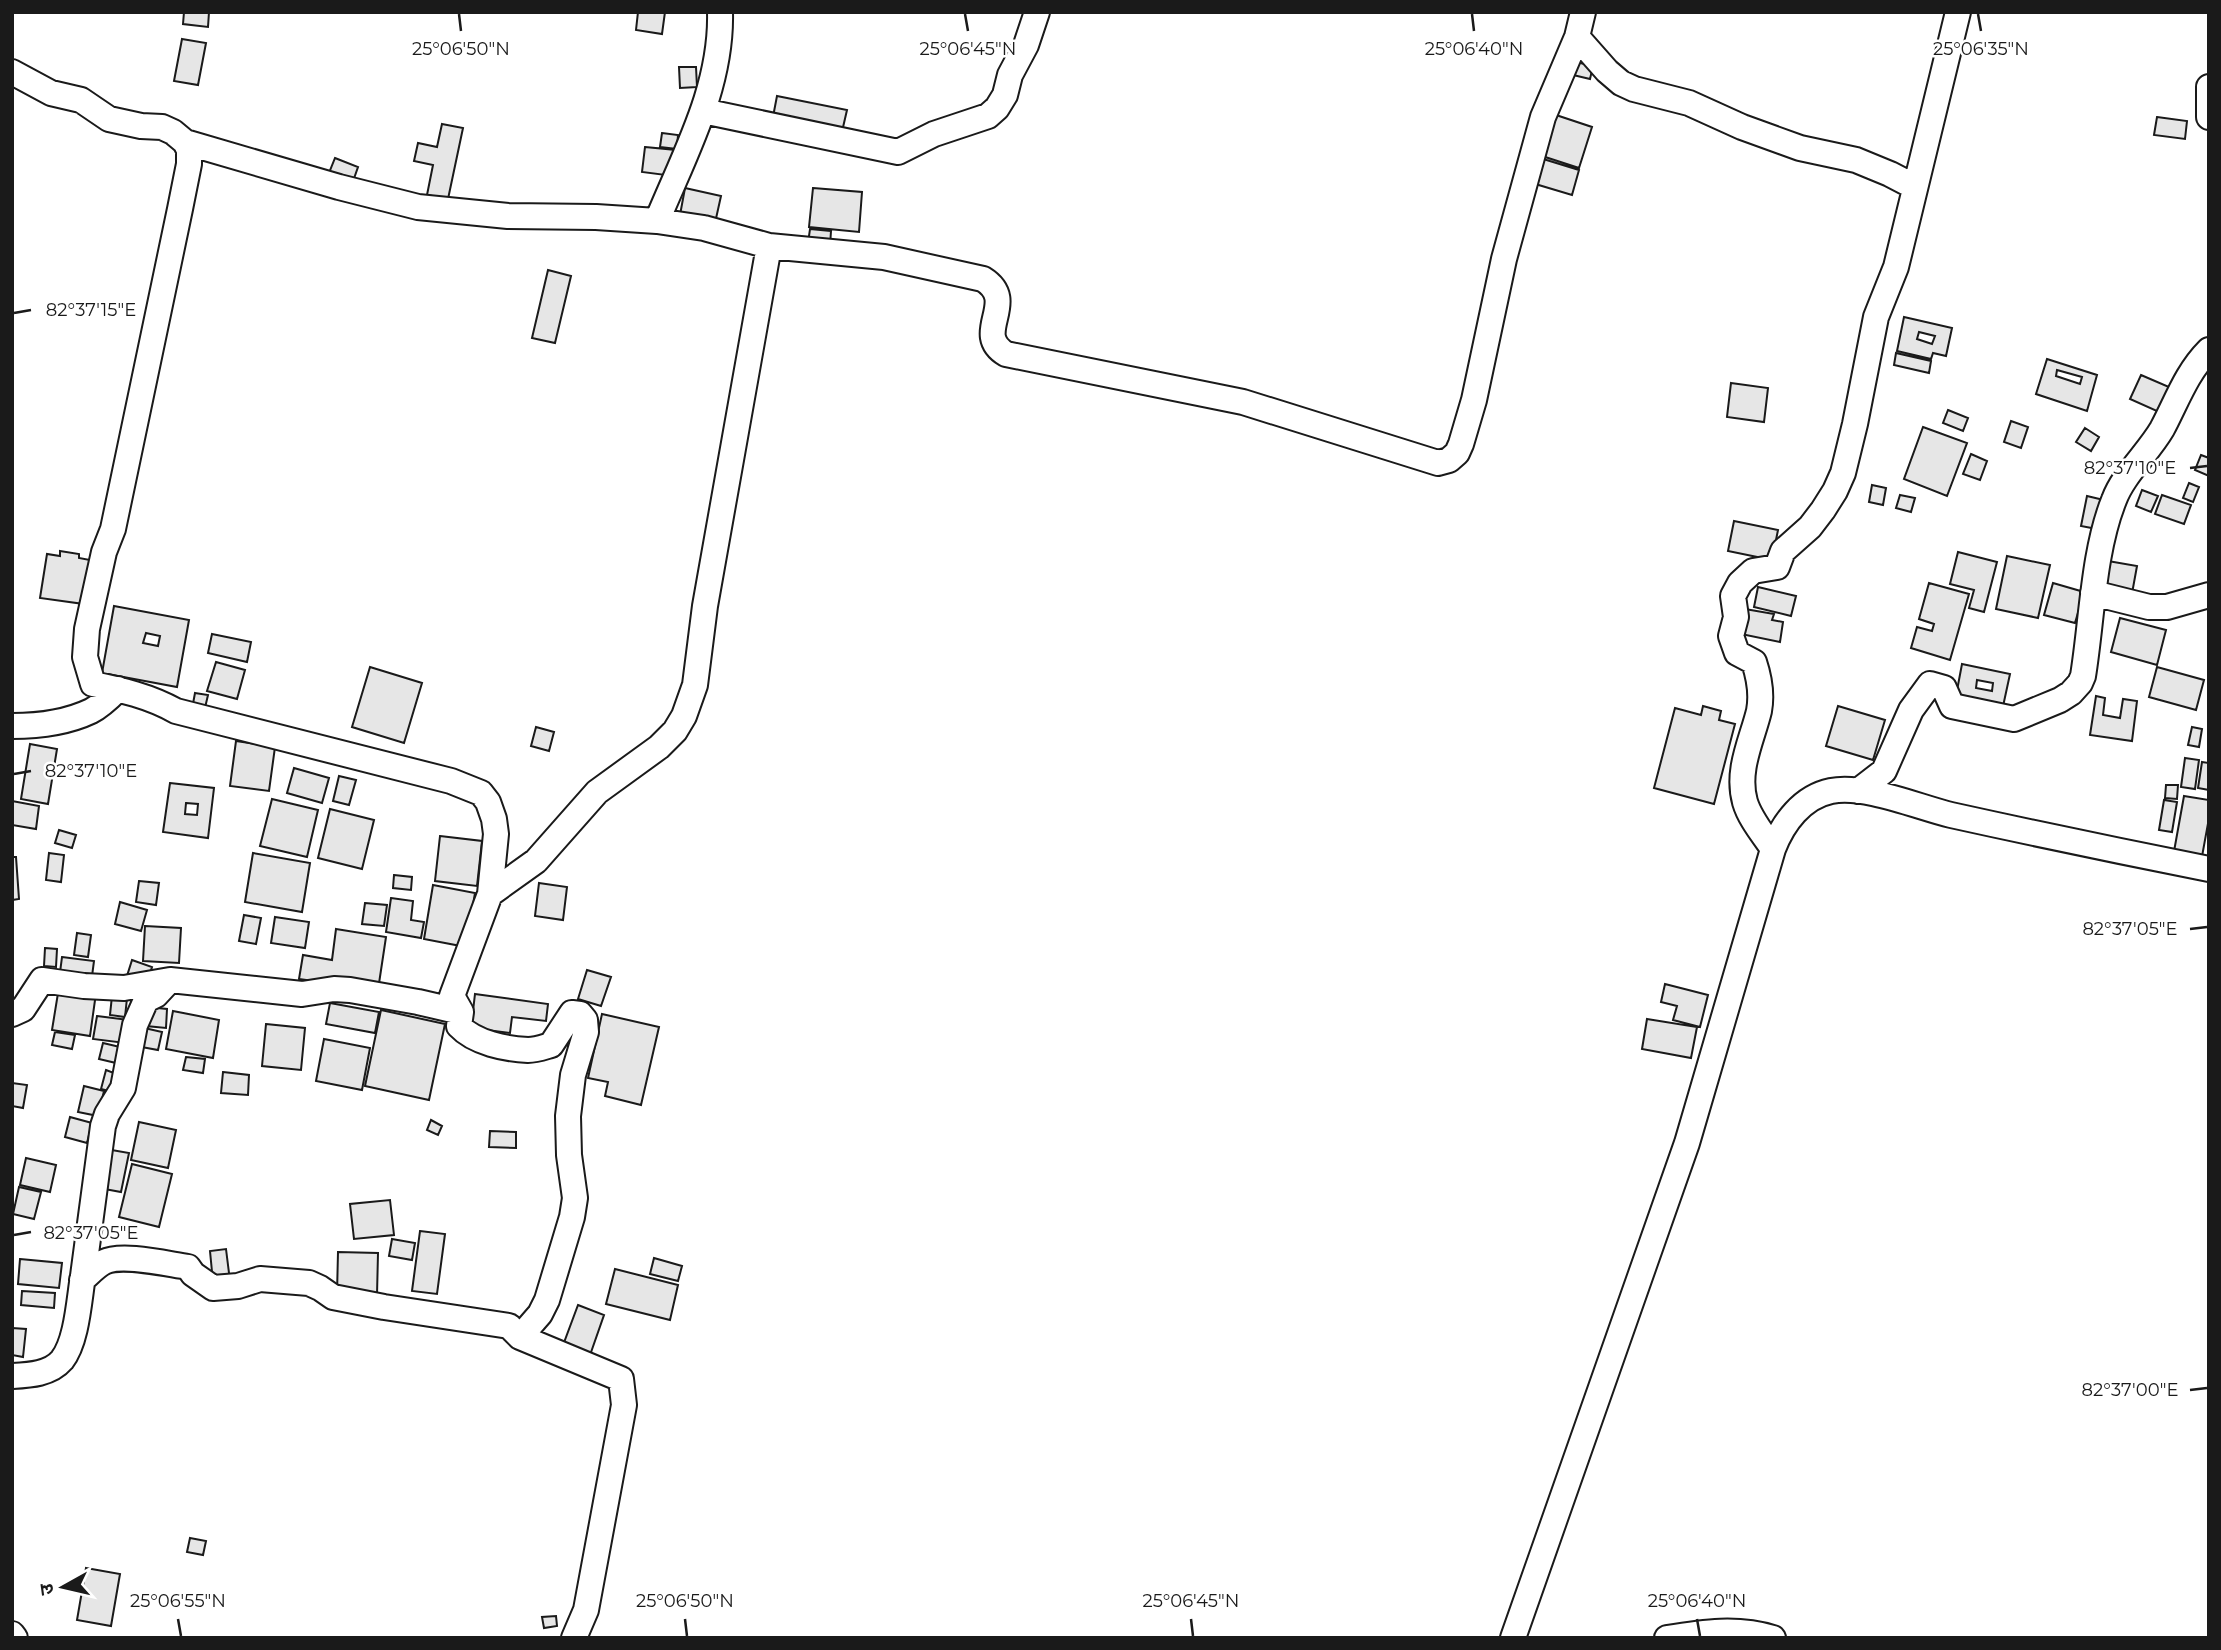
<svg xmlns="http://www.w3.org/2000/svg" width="2221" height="1650" viewBox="0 0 2221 1650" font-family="Montserrat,'Noto Sans Devanagari',sans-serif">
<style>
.building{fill:#e6e6e6;stroke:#1a1a1a;stroke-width:2;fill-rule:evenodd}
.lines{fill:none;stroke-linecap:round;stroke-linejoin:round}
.minor-casing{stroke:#1a1a1a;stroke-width:28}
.minor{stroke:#fff;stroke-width:24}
.ticks{fill:none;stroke:#1a1a1a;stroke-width:2.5}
.ticks-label{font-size:18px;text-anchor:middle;fill:#1a1a1a;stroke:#fff;stroke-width:5;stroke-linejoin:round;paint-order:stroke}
</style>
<rect width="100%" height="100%" fill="#fff"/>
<!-- building -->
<path class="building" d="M184,12H209L208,27L183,24Z
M638,12H665L662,34L636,30Z
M182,39L206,43L198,85L174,81Z
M1576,62L1593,66L1590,79L1573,75Z
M679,67H696L697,87L680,88Z
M777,96L847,110L841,136L772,122Z
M1553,114L1592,127L1579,168L1539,155Z
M2157,117L2187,121L2185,139L2154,135Z
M442,124L463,128L448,199L427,195L433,165L414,161L418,143L437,147Z
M662,133L678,135L677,149L660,147Z
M645,147L676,150L673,176L642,172Z
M335,158L358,167L351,187L327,178Z
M1540,158L1579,170L1572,195L1532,183Z
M685,188L721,196L715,223L680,215Z
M813,188L862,192L859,232L809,227Z
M810,229L831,231L830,246L808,243Z
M548,270L571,276L555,343L532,338Z
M1904,317L1952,328L1946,356L1933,353L1931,359L1897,351ZM1919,332L1935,336L1932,344L1917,339Z
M1896,353L1931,361L1929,373L1894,365Z
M2047,359L2097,375L2087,411L2036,394ZM2057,370L2082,377L2080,384L2056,376Z
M2141,375L2169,387L2159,412L2130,399Z
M1731,383L1768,388L1764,422L1727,417Z
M1948,410L1968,418L1963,431L1943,423Z
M2011,421L2028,427L2021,448L2004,442Z
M1923,427L1967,443L1947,496L1904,479Z
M2085,428L2099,437L2091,451L2076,442Z
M1971,454L1987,461L1980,480L1963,474Z
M2201,455L2209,458V476L2195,470Z
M2189,483L2199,487L2193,502L2183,498Z
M1872,485L1886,488L1883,505L1869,502Z
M2142,490L2158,496L2151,512L2136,506Z
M1900,495L1915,498L1911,512L1896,508Z
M2162,495L2191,505L2184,524L2155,514Z
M2087,496L2108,501L2102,530L2081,526Z
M1734,521L1778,530L1772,560L1728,551Z
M60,551L79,554V558L90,560L84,604L40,598L47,554L60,556Z
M1958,552L1997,562L1984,612L1969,608L1974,590L1950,584Z
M2007,556L2050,565L2038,618L1996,609Z
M2108,561L2137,566L2131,599L2102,593Z
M1929,583L1969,594L1950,660L1911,648L1917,627L1932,631L1934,624L1919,619Z
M2053,583L2084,592L2075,623L2044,615Z
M1758,587L1796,596L1791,616L1754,607Z
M114,606L189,620L177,687L102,673ZM146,633L160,636L158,646L143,643Z
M1745,609L1774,614L1772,620L1783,622L1780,642L1741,634Z
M2120,618L2166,630L2157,665L2111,652Z
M212,634L251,642L247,662L208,653Z
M216,662L245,670L237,699L207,691Z
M1962,664L2010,674L2002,711L1955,701ZM1977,680L1993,683L1992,691L1976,688Z
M370,667L422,683L404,743L352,727Z
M2157,667L2204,680L2196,710L2149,697Z
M195,693L208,695L204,712L192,709Z
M2096,696L2105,698L2103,715L2120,718L2123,699L2137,701L2132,741L2090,735Z
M1703,706L1721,711L1719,720L1735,724L1714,804L1654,788L1675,708L1701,715Z
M1838,706L1885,720L1873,760L1826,746Z
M536,727L554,732L549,751L531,746Z
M2192,727L2202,729L2199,747L2188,745Z
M236,741L275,747L269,791L230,786Z
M30,744L57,749L48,804L21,799Z
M2185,758L2199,760L2195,789L2181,787Z
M2202,762L2209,763V790L2198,788Z
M294,768L329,778L322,803L287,793Z
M339,776L356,780L349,805L333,801Z
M170,783L214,788L208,838L163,832ZM186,803L198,804L197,815L185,814Z
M2166,785H2178L2177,799L2165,798Z
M2184,796L2209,800V818L2201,862L2173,857Z
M272,799L318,810L307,857L260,846Z
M2164,800L2177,802L2172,832L2159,830Z
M12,801L39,806L36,829L12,825Z
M330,809L374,820L362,869L318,858Z
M59,830L76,835L72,848L55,843Z
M440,836L482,841L477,886L435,881Z
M49,853L64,855L61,882L46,880Z
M253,853L310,863L302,912L245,902Z
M12,857H16L19,899L12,900Z
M394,875L412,877L411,890L393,888Z
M139,881L159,883L156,905L136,902Z
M539,883L567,887L563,920L535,916Z
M433,885L475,893L466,947L424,939Z
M391,898L413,901L411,920L424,922L421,938L386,932Z
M120,902L147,910L141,931L115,924Z
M365,903L387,905L384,926L362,924Z
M244,915L261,918L256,944L239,941Z
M275,917L309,922L305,948L271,943Z
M145,926L181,928L179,963L143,961Z
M336,929L386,937L378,990L299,979L303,955L332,960Z
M77,933L91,935L88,957L74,955Z
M45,948L57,949L56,967L44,966Z
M62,957L94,961L91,984L59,980Z
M132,960L152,967L147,983L127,976Z
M587,970L611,977L601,1006L578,999Z
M1665,984L1708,995L1700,1027L1673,1020L1677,1006L1661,1002Z
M59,987L96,993L90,1036L52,1030Z
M475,994L548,1004L546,1021L512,1017L510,1033L471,1028Z
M112,996L127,998L125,1017L110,1015Z
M330,1003L379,1012L375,1033L326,1024Z
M148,1007L167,1009L166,1028L146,1026Z
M381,1010L445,1024L429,1100L365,1086Z
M173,1011L219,1020L213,1058L166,1049Z
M602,1014L659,1027L641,1105L605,1096L608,1082L588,1078Z
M97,1016L129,1020L125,1043L93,1039Z
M1647,1019L1697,1027L1691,1058L1642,1049Z
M266,1024L305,1028L301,1070L262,1066Z
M140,1027L162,1032L158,1050L136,1046Z
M55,1032L75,1035L72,1049L52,1045Z
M324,1039L370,1048L362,1090L316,1081Z
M103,1043L120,1047L116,1063L99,1059Z
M186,1057L205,1059L203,1073L183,1070Z
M106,1070L114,1073L109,1091L101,1089Z
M223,1072L249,1075L248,1095L221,1093Z
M12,1083L27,1085L23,1108L12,1106Z
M84,1086L104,1091L98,1116L78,1112Z
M70,1117L92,1123L87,1143L65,1137Z
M431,1120L442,1126L438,1135L427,1130Z
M139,1122L176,1130L168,1168L131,1160Z
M490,1131L516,1132V1148L489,1147Z
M106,1149L129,1153L121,1192L99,1188Z
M26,1158L56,1165L50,1192L20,1185Z
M132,1164L172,1174L159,1227L119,1217Z
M19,1187L41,1192L34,1219L13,1214Z
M390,1200L394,1235L354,1239L350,1204Z
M420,1231L445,1234L437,1294L412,1291Z
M392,1239L415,1243L412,1260L389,1256Z
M226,1249L230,1281L213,1282L210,1251Z
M338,1252L378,1253L377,1295L337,1294Z
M654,1258L682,1266L678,1281L650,1274Z
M20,1259L62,1263L59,1288L18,1284Z
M615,1269L678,1285L670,1320L606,1304Z
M22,1291L55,1293L54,1308L21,1305Z
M578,1305L604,1315L589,1358L562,1348Z
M12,1328L26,1329L23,1357L12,1355Z
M190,1538L206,1541L203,1555L187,1552Z
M86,1568L120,1574L111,1626L77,1620Z
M556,1616L557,1626L544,1628L542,1617Z"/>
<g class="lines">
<!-- minor casing -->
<g class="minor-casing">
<path id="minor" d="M1577,37L1607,71L1621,83L1634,89L1689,103L1742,127L1800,148L1856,160L1890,174L1915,187
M12,72L51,93L81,100L109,119L141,126L162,127L173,132L185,142L189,150V164L180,209L113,529L104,552L87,629L85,657L93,684C122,690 149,696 176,711L451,781L481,793L488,802L494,819L496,834L490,894L452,996L461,1012L459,1026C475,1043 506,1049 528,1050C536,1050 544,1047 551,1045L572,1013L580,1014L585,1020L586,1032L573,1075L568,1116L569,1155L575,1198L572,1217L547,1300L540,1314L520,1337L509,1326L384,1307L333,1297L320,1288L309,1283L260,1279L238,1286L213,1288L193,1274L188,1267C167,1264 122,1253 104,1262C96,1266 89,1274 82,1280
M2209,87V117
M703,111L898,152L934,134L988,116L997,108L1005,95L1010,75L1026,45L1037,12
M185,142L339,187L418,207L508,216L596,217L657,221L704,228L769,246L884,257L983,279C1020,302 971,333 1006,354L1243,402L1438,463L1449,460L1457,453L1461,444L1474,400L1504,259L1543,117L1577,37L1583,12
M657,221C685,153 722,87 720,12
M2093,593L2149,607H2167L2209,595
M12,726C38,726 68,722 91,711C101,706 110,697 118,689
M1858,791L1884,771L1911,710L1930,684L1944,688L1952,706L2014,719L2060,700L2071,693L2080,683L2083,676C2092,621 2093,552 2114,500C2123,475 2148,453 2162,429C2177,401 2186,373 2209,350
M1773,849C1763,834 1750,819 1745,802C1736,770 1752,740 1759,711C1762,695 1759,677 1754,662L1737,653L1731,636L1736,617L1733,596L1740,583L1753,571L1777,567L1783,551L1810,527L1823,510L1835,491L1843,473L1855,424L1876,317L1896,267L1958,12
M490,894L536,861L597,792L659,747L675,731L684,716L695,685L705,606L769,246
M12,1014L23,1009L42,980L84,986L124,988L170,980L302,994L334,989L350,990L418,1002L461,1012
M520,1337L621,1379L624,1405L586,1610L574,1638
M12,1376C30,1375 50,1374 62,1360C77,1341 79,1300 83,1276C90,1226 96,1176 103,1126L107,1114L123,1088L135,1025L146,1000L156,995L169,981
M12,1634L15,1638
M1513,1638L1687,1143L1773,849C1783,823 1802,797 1831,791C1864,784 1918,807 1951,815C2037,834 2123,852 2209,869
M1667,1638C1703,1632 1738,1627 1773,1638"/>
</g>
<!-- minor -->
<use href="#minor" class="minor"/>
</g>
<!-- ticks -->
<path class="ticks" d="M459,14L461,31M965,14L968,31M1472,14L1474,31M1978,14L1981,31M14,313L31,310M2190,468L2207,466M14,774L31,771M2190,929L2207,927M14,1235L31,1232M2190,1390L2207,1388M178,1619L181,1636M685,1619L687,1636M1191,1619L1193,1636M1697,1619L1700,1636"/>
<g class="ticks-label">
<text x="461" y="55">25°06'50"N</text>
<text x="968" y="55">25°06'45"N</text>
<text x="1474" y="55">25°06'40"N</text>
<text x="1981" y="55">25°06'35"N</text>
<text x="91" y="316">82°37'15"E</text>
<text x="2130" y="474">82°37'10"E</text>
<text x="91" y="777">82°37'10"E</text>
<text x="2130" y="935">82°37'05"E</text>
<text x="91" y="1239">82°37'05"E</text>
<text x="2130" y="1396">82°37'00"E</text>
<text x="178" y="1607">25°06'55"N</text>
<text x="685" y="1607">25°06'50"N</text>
<text x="1191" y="1607">25°06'45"N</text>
<text x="1697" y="1607">25°06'40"N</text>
</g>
<!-- border -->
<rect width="2221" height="1650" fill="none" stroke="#1a1a1a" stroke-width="28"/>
<!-- north arrow -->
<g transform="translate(63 1587) rotate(262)" stroke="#ffffff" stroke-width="5" paint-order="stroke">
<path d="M0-5L12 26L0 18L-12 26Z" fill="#1a1a1a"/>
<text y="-10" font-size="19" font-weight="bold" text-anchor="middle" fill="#1a1a1a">उ</text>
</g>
</svg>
